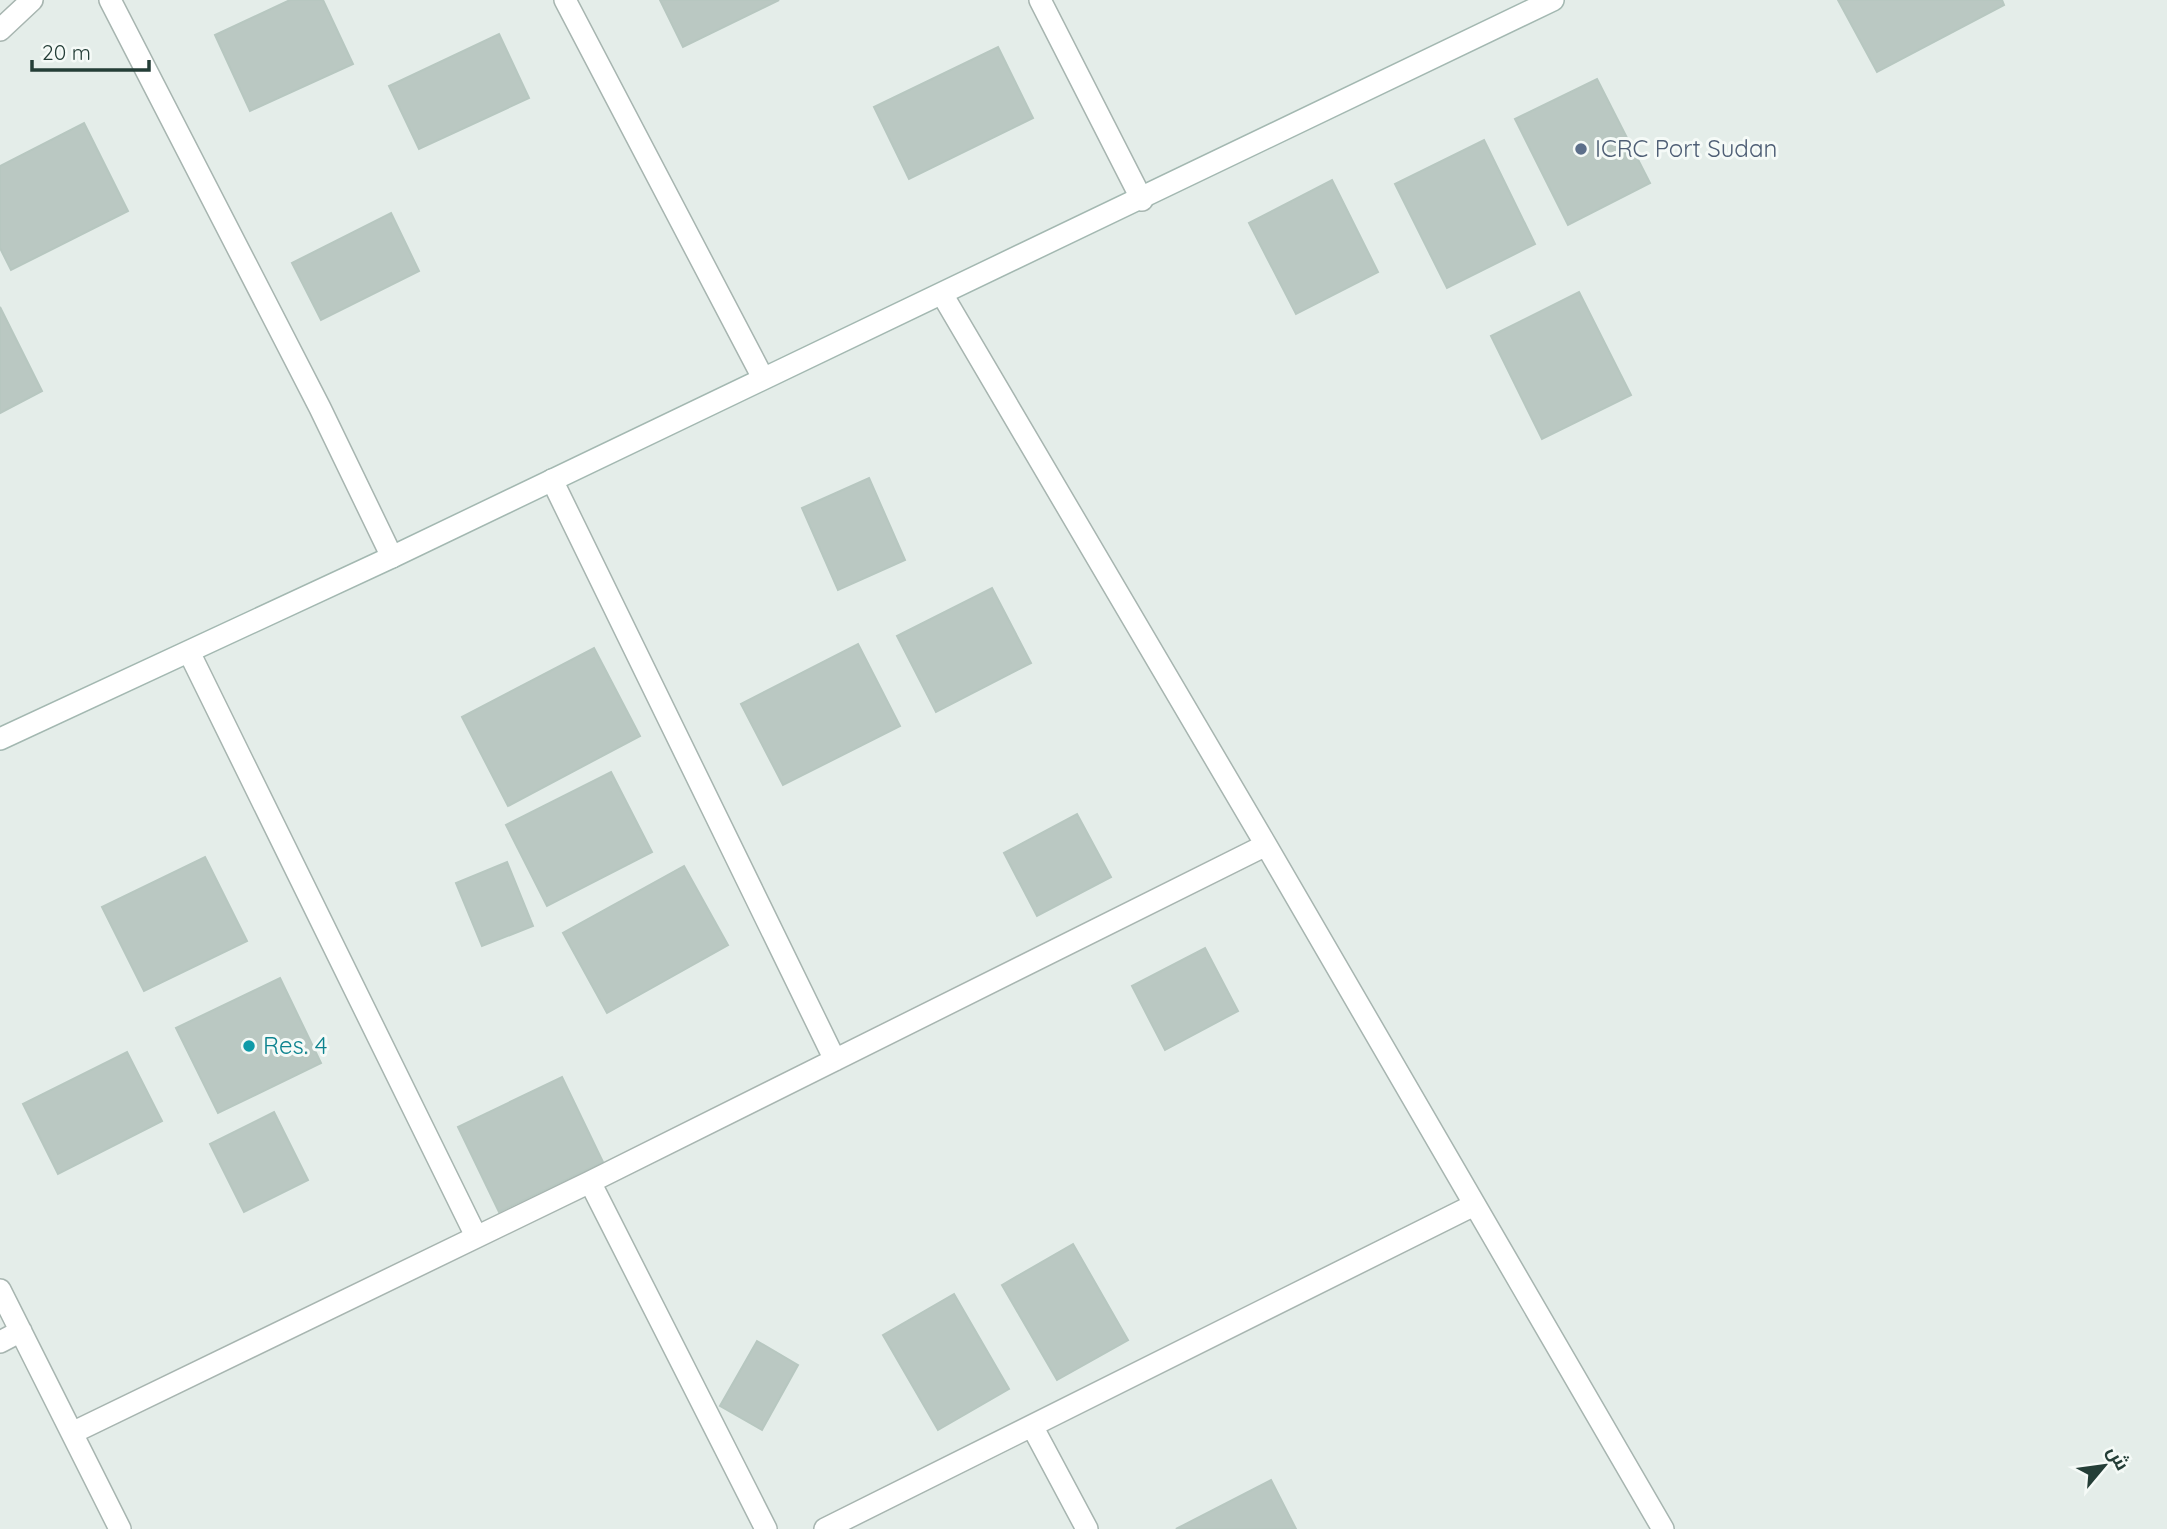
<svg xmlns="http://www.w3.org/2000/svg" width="2167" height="1529" viewBox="0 0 2167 1529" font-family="Quicksand,Cairo,sans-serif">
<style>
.building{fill:#bac8c2;stroke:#b7c7c0;stroke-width:2}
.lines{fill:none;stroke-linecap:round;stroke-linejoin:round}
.minor-casing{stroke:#a7b5b0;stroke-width:24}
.secondary-casing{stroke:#a3b8b1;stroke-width:24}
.minor{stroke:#fff;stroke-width:21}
.secondary{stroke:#fff;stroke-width:21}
.service-dot{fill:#5c6f8a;stroke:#f5faf7;stroke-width:2.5}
.culture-dot{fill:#0f9aa8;stroke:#f5faf7;stroke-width:2.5}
.labels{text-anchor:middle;stroke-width:6;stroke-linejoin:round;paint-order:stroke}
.service-label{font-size:24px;fill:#4e5e75;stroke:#f5faf7;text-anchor:start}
.culture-label{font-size:24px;fill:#0d838f;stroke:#f5faf7;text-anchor:start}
</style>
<rect width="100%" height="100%" fill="#e4ede9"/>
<!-- building -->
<path class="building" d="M290,0H323L353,64L250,111L215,35Z
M660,0H779L683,47Z
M1838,0H2002L2004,5L1877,72Z
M499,34L529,98L419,149L389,86Z
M998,47L1033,118L909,179L874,107Z
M1597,79L1650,183L1568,225L1515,119Z
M84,123L128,211L11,270L0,248V166Z
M1484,140L1535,244L1447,288L1395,184Z
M1332,180L1378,272L1296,314L1249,223Z
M391,213L419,271L321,320L292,263Z
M1579,292L1631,395L1542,439L1491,336Z
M0,307L42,391L0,413Z
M869,478L905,560L838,590L802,508Z
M992,588L1031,663L936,712L897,636Z
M858,644L900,726L783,785L741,704Z
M594,648L640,736L508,806L462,717Z
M611,772L652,852L547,906L506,825Z
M1077,814L1111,877L1037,916L1004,853Z
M205,857L247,941L144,991L102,907Z
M507,862L533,926L482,946L456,883Z
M684,866L728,945L607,1013L563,933Z
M1205,948L1238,1011L1165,1050L1132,986Z
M280,978L321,1063L218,1113L176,1028Z
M127,1052L162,1121L58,1174L23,1104Z
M562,1077L603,1162L499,1212L458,1127Z
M274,1112L308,1180L244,1212L210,1144Z
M1073,1244L1128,1340L1057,1380L1002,1285Z
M954,1294L1009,1389L938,1430L883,1335Z
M757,1341L798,1365L762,1430L720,1406Z
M1271,1480L1296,1529H1176Z"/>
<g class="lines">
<!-- minor casing -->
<g class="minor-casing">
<path id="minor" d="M110,0L320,408L392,557
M565,0L763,378
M1040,0L1142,200
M0,30L32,0
M942,294L1266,845L1663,1529
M552,480L835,1060
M189,652L476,1236
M590,1182L766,1529
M0,1290L120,1529
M0,1342L21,1331
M1032,1426L1087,1529
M72,1433L590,1182L1266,845
M825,1529L1474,1205"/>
</g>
<!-- secondary casing -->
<g class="secondary-casing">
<path id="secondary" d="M0,739L392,557L1553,0"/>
</g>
<!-- minor -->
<use href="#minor" class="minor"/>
<!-- secondary -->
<use href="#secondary" class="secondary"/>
</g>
<!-- markers -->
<circle class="service-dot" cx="1581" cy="149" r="7"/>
<circle class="culture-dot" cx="249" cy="1046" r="7"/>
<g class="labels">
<!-- service labels -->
<g class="service-label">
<text x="1595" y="157">ICRC Port Sudan</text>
</g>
<!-- culture labels -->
<g class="culture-label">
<text x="263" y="1054">Res. 4</text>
</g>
</g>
<!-- north arrow -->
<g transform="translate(2104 1466) rotate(61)" stroke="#f5faf7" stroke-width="5" paint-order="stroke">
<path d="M0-5L12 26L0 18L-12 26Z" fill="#243e37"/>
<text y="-10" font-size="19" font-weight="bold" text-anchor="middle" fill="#243e37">ش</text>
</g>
<!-- scale -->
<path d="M32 60v10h117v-10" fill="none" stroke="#243e37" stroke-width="3.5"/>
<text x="42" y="60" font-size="21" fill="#243e37" stroke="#f5faf7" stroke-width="5" paint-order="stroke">20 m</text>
</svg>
